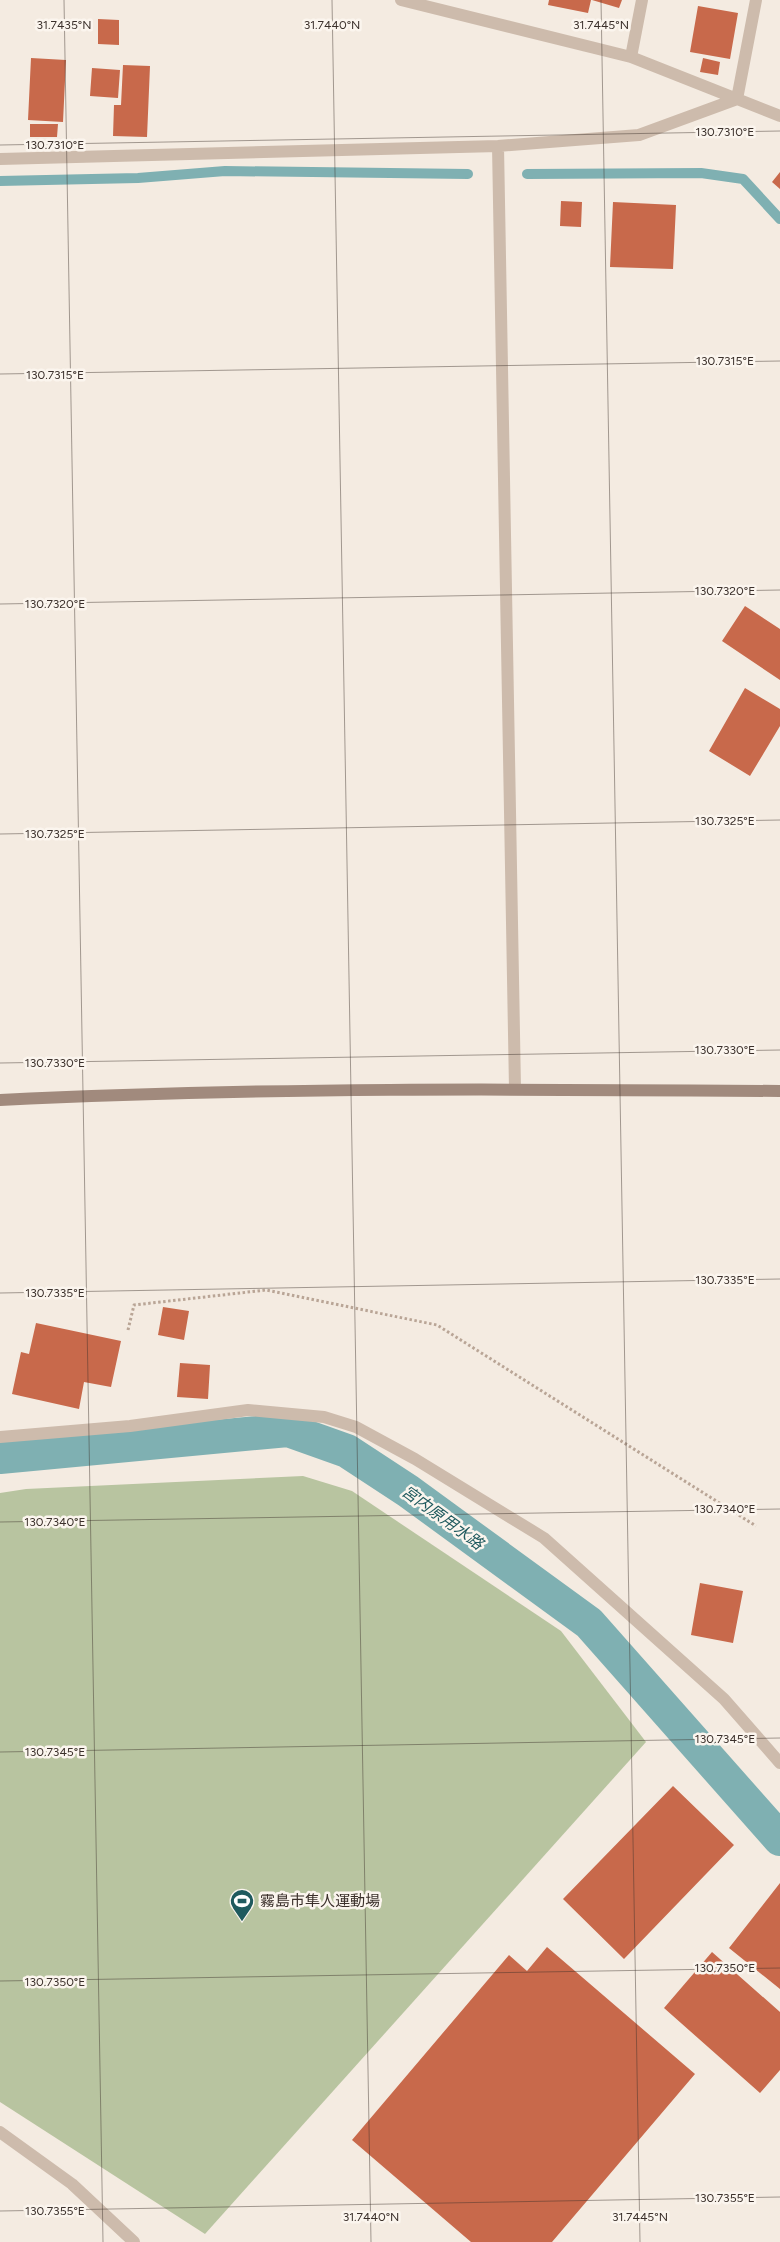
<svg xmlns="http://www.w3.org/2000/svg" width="780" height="2242" viewBox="0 0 780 2242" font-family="Figtree,'Noto Sans JP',sans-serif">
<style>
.green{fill:#b8c4a0}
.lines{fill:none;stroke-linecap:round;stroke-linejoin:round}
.stream{stroke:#7fb0b2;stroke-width:10}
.canal{stroke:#7fb0b2;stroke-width:34}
.building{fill:#c8694b}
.path{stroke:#b9a596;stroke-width:3;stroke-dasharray:2.5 2.5;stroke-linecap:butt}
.street{stroke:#cdbbac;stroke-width:12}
.secondary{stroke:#a18a7d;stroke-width:12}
.ticks{fill:none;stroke:#3b302b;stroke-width:1;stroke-opacity:0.45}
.labels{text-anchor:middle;stroke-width:5;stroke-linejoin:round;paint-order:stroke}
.poi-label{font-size:15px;fill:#3b302b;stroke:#fbf5ee;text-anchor:start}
.water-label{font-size:16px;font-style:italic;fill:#1f5a5e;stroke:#fbf5ee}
.ticks-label{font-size:12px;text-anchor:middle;fill:#3b302b;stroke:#fbf5ee;stroke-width:5;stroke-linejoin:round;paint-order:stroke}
</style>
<rect width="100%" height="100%" fill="#f4ebe1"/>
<!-- green -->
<path class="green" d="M303,1476L352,1491L561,1631L646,1742L205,2234L0,2102V1493L26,1489Z"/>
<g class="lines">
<!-- stream -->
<path class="stream" d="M527,174L701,173L743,179L780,219
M0,181L138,178L225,171L468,174"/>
<!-- canal -->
<path class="canal" d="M0,1457L288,1430L347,1451L408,1491L589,1623L780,1839"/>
</g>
<!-- building -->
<path class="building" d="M549,0H591L588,13L548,5Z
M592,0H622L619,8Z
M698,6L738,13L730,59L690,52Z
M98,19L119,20V45L98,44Z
M31,58L66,60L63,122L28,120Z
M703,58L720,62L718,75L700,72Z
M123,65L150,66L147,137L113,136L114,105H121Z
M92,68L120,70L118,98L90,96Z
M30,124H58L57,137H30Z
M780,172V189L772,182Z
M561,201L582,202L581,227L560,226Z
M613,202L676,205L673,269L610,267Z
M745,606L780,629V680L722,641Z
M745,688L780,709V726L750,776L709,751Z
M163,1307L189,1311L184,1340L158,1335Z
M36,1323L121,1341L111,1387L84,1382L79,1409L12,1394L21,1352L29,1354Z
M180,1363L210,1365L208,1399L177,1397Z
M700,1583L743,1591L733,1643L691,1635Z
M673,1786L734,1845L624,1959L563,1899Z
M780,1883V1989L729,1948Z
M547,1947L695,2074L552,2242H471L352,2140L509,1955L527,1971Z
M712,1952L780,2012V2070L760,2093L664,2008Z"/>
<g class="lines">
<!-- path -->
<path class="path" d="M128,1330L134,1305L266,1290L437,1325L756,1526"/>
<!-- street -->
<path class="street" d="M401,0L631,57L780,116
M631,57L642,0
M498,146L515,1089
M0,159L498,146L639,135L737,99L756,0
M0,1437L130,1426L248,1410L324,1417L356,1427L415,1459L544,1538L724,1699L780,1763
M0,2132L72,2184L134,2242"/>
<!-- secondary -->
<path class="secondary" d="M0,1100C260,1087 520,1089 780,1091"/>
</g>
<!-- ticks -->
<path class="ticks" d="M64,0L103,2242M332,0L371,2242M601,0L640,2242M0,145L780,131M0,374L780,361M0,604L780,590M0,834L780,820M0,1063L780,1050M0,1293L780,1279M0,1522L780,1509M0,1752L780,1738M0,1981L780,1968M0,2211L780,2197"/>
<!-- icons -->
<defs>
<g id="stadium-pin" transform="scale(1.25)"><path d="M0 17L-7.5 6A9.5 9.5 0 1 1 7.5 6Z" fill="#1f5a5e" stroke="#fbf5ee"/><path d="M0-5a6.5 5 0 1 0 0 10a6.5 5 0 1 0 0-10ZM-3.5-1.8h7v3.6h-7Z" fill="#fff"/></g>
</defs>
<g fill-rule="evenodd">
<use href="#stadium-pin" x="242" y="1901"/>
</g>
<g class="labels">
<!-- poi labels -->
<g class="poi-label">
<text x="260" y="1906">霧島市隼人運動場</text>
</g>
<!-- water labels -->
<g class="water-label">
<text transform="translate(443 1517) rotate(36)" y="6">宮内原用水路</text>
</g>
</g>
<g class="ticks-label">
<text x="64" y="29">31.7435°N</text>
<text x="332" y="29">31.7440°N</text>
<text x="601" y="29">31.7445°N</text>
<text x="725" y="136">130.7310°E</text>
<text x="55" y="149">130.7310°E</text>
<text x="725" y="365">130.7315°E</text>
<text x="55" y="379">130.7315°E</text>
<text x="725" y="595">130.7320°E</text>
<text x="55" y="608">130.7320°E</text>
<text x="725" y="825">130.7325°E</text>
<text x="55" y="838">130.7325°E</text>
<text x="725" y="1054">130.7330°E</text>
<text x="55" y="1067">130.7330°E</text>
<text x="725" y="1284">130.7335°E</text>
<text x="55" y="1297">130.7335°E</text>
<text x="725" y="1513">130.7340°E</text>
<text x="55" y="1526">130.7340°E</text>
<text x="725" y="1743">130.7345°E</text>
<text x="55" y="1756">130.7345°E</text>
<text x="725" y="1972">130.7350°E</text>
<text x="55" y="1986">130.7350°E</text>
<text x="725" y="2202">130.7355°E</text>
<text x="55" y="2215">130.7355°E</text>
<text x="371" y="2221">31.7440°N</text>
<text x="640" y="2221">31.7445°N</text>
</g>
</svg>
